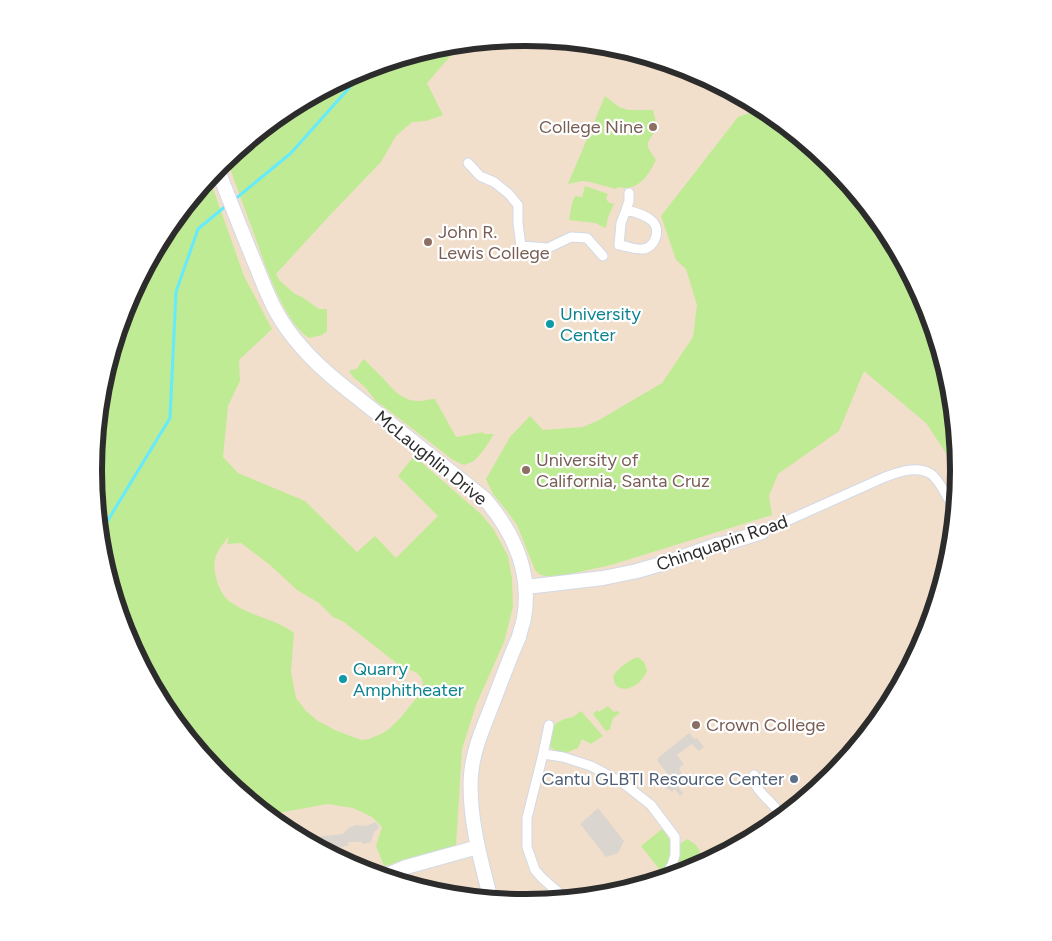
<svg xmlns="http://www.w3.org/2000/svg" width="1052" height="941" viewBox="0 0 1052 941" font-family="Figtree,sans-serif">
<style>
.education{fill:#f2dfcb}
.green{fill:#bfeb94;fill-rule:evenodd}
.plaza{fill:#dbd5d0}
.lines{fill:none;stroke-linecap:round;stroke-linejoin:round}
.stream{stroke:#65ebfc;stroke-width:3}
.street-casing{stroke:#d2d9e6;stroke-width:11}
.secondary-casing{stroke:#d2d9e6;stroke-width:16}
.street{stroke:#fff;stroke-width:9}
.secondary{stroke:#fff;stroke-width:14}
.education-dot{fill:#8d6e63;stroke:#fff;stroke-width:2}
.culture-dot{fill:#0f9aa8;stroke:#fff;stroke-width:2}
.service-dot{fill:#5c6f8a;stroke:#fff;stroke-width:2}
.labels{text-anchor:middle;stroke-width:4.5;stroke-linejoin:round;paint-order:stroke}
.education-label{font-size:18px;fill:#785e54;stroke:#fff;text-anchor:start}
.culture-label{font-size:18px;fill:#0d838f;stroke:#fff;text-anchor:start}
.street-label{font-size:18px;fill:#2c2c2c;stroke:#fff}
.service-label{font-size:18px;fill:#4e5e75;stroke:#fff;text-anchor:end}
.rim{fill:none;stroke:#2c2c2c;stroke-width:6}
</style>
<rect width="100%" height="100%" fill="#efe4dd"/>
<!-- education -->
<path class="education" d="M94 470a432 432 0 1 1 864 0a432 432 0 1 1-864 0Z"/>
<!-- green -->
<path class="green" d="M461,44L427,83L443,115L426,121L412,122L396,136L381,162L331,214L276,274L280,281L295,294L302,297L319,309H327V331L322,335L309,338C283,322 263,259 253,231C244,207 235,183 227,159L286,110L361,70L442,46Z
M605,96L619,107L629,110H653L657,127C648,146 642,140 656,160C648,176 638,192 618,187L616,189L590,182L582,181L568,184Z
M763,108L767,111L832,165L886,230L926,305L951,386L959,473L926,423L864,371L839,431L778,474L769,496L772,515L611,565L565,575L553,576H545L539,574L535,570L517,525L506,510L493,494L486,479L510,437L530,416L543,430L583,427L599,420L662,383L693,337L697,305L686,269L676,260L661,216L738,117Z
M209,177L244,276L272,329L239,360L240,381L228,406L223,457L238,473L305,501L357,552L375,536L396,558L438,516L398,476L414,456L482,515L494,530L508,556L512,579L513,607L504,642L476,705L462,749L456,846L384,866L376,846L382,827L372,817L353,808L328,804L267,815L220,776L166,711L126,636L101,555L93,470L101,386L126,305L166,230ZM229,536L227,544L241,543L270,565L297,590L319,603L333,617L344,622L399,665L417,673L422,679L423,685L419,695L401,717L389,729L383,733L369,739L361,740L335,730L318,721L306,711L296,698L291,672L294,633C275,618 248,616 229,601C222,595 218,586 216,577C211,557 218,551 229,536Z
M585,186L608,194L606,198L608,202L614,204L608,217L606,228L595,223L569,220L572,203L575,196L582,197Z
M364,359C369,365 375,370 381,376C392,388 401,401 419,401C425,401 429,399 435,399L456,437L484,432L483,434H494C489,442 480,457 472,462C471,462 465,465 464,465L453,460L383,406L376,401L365,387L353,377V376L349,372L351,370C360,370 358,364 364,359Z
M638,657L644,662L647,670C645,681 625,697 615,684C614,682 614,679 613,676C620,667 627,661 638,657Z
M608,706L614,712L617,711L620,713L613,718L610,729L607,731L605,730L593,714L597,710L599,712Z
M581,711L603,736L591,744L582,739L578,748L563,754L551,748L548,742L551,726L564,719L573,717Z
M662,829C674,843 674,851 666,868L660,870L641,846Z
M687,839C701,847 700,850 701,865L691,871L668,878L679,855L680,844Z"/>
<!-- plaza -->
<path class="plaza" d="M689,733L694,739L697,738L704,747L699,751L692,744L677,755L684,764L679,768L682,774L673,781L683,793L680,796L675,789L672,792L669,789L668,790L663,783L670,777L658,762V758Z
M598,808L624,841L618,853L606,857L580,824Z
M376,822L379,828L374,832L371,842L363,844L362,842H347L349,845L326,852L301,839L303,835L304,838L343,834L348,828L356,825L366,826Z"/>
<g class="lines">
<!-- stream -->
<path class="stream" d="M234,200L291,153L366,69
M99,535L170,418L176,292L198,229L227,205"/>
<!-- street casing -->
<g class="street-casing">
<path id="street" d="M468,163L480,176L494,182L509,194L518,205V223L521,246L548,248L571,237L587,238L603,256
M626,210C635,212 646,215 652,221C661,229 656,247 643,249C636,250 627,246 619,245L621,223L626,210L629,201V193
M762,532L885,477C899,472 917,465 931,474C939,479 950,502 955,511
M549,725L543,754L527,818V847L535,870L543,879L566,899H573
M543,754L563,757L591,766L623,783L651,805L675,837V855L672,865L664,877L661,880
M754,775C754,787 760,791 767,799C773,804 778,811 783,817"/>
</g>
<!-- secondary casing -->
<g class="secondary-casing">
<path id="secondary" d="M217,168C230,201 243,235 257,268C263,283 269,299 277,313C292,340 315,363 338,382L485,499C514,533 532,573 524,618C523,624 520,631 519,637C509,659 501,682 492,705C483,728 473,750 471,775C468,815 481,862 491,900
M526,587L603,578L637,571L668,562L716,545L730,542L762,532
M382,877L406,867L478,847"/>
</g>
<!-- street -->
<use href="#street" class="street"/>
<!-- secondary -->
<use href="#secondary" class="secondary"/>
</g>
<!-- markers -->
<g class="education-dot">
<circle cx="653" cy="127" r="5"/>
<circle cx="428" cy="242" r="5"/>
<circle cx="526" cy="470" r="5"/>
<circle cx="696" cy="725" r="5"/>
</g>
<g class="culture-dot">
<circle cx="550" cy="324" r="5"/>
<circle cx="343" cy="679" r="5"/>
</g>
<circle class="service-dot" cx="794" cy="779" r="5"/>
<g class="labels">
<!-- education labels -->
<g class="education-label">
<text x="643" y="133" text-anchor="end">College Nine</text>
<text x="438" y="238">John R.<tspan x="438" dy="21">Lewis College</tspan></text>
<text x="536" y="466">University of<tspan x="536" dy="21">California, Santa Cruz</tspan></text>
<text x="706" y="731">Crown College</text>
</g>
<!-- culture labels -->
<g class="culture-label">
<text x="560" y="320">University<tspan x="560" dy="21">Center</tspan></text>
<text x="353" y="675">Quarry<tspan x="353" dy="21">Amphitheater</tspan></text>
</g>
<!-- street labels -->
<g class="street-label">
<text transform="translate(431 458) rotate(39)" y="6">McLaughlin Drive</text>
<text transform="translate(722 543) rotate(-19)" y="6">Chinquapin Road</text>
</g>
<!-- service labels -->
<g class="service-label">
<text x="784" y="785">Cantu GLBTI Resource Center</text>
</g>
</g>
<!-- crop -->
<path d="M0 0H1052V941H0ZM102 470a424 424 0 1 1 848 0a424 424 0 1 1-848 0Z" fill="#fff" fill-rule="evenodd"/>
<path class="rim" d="M102 470a424 424 0 1 1 848 0a424 424 0 1 1-848 0Z"/>
</svg>
